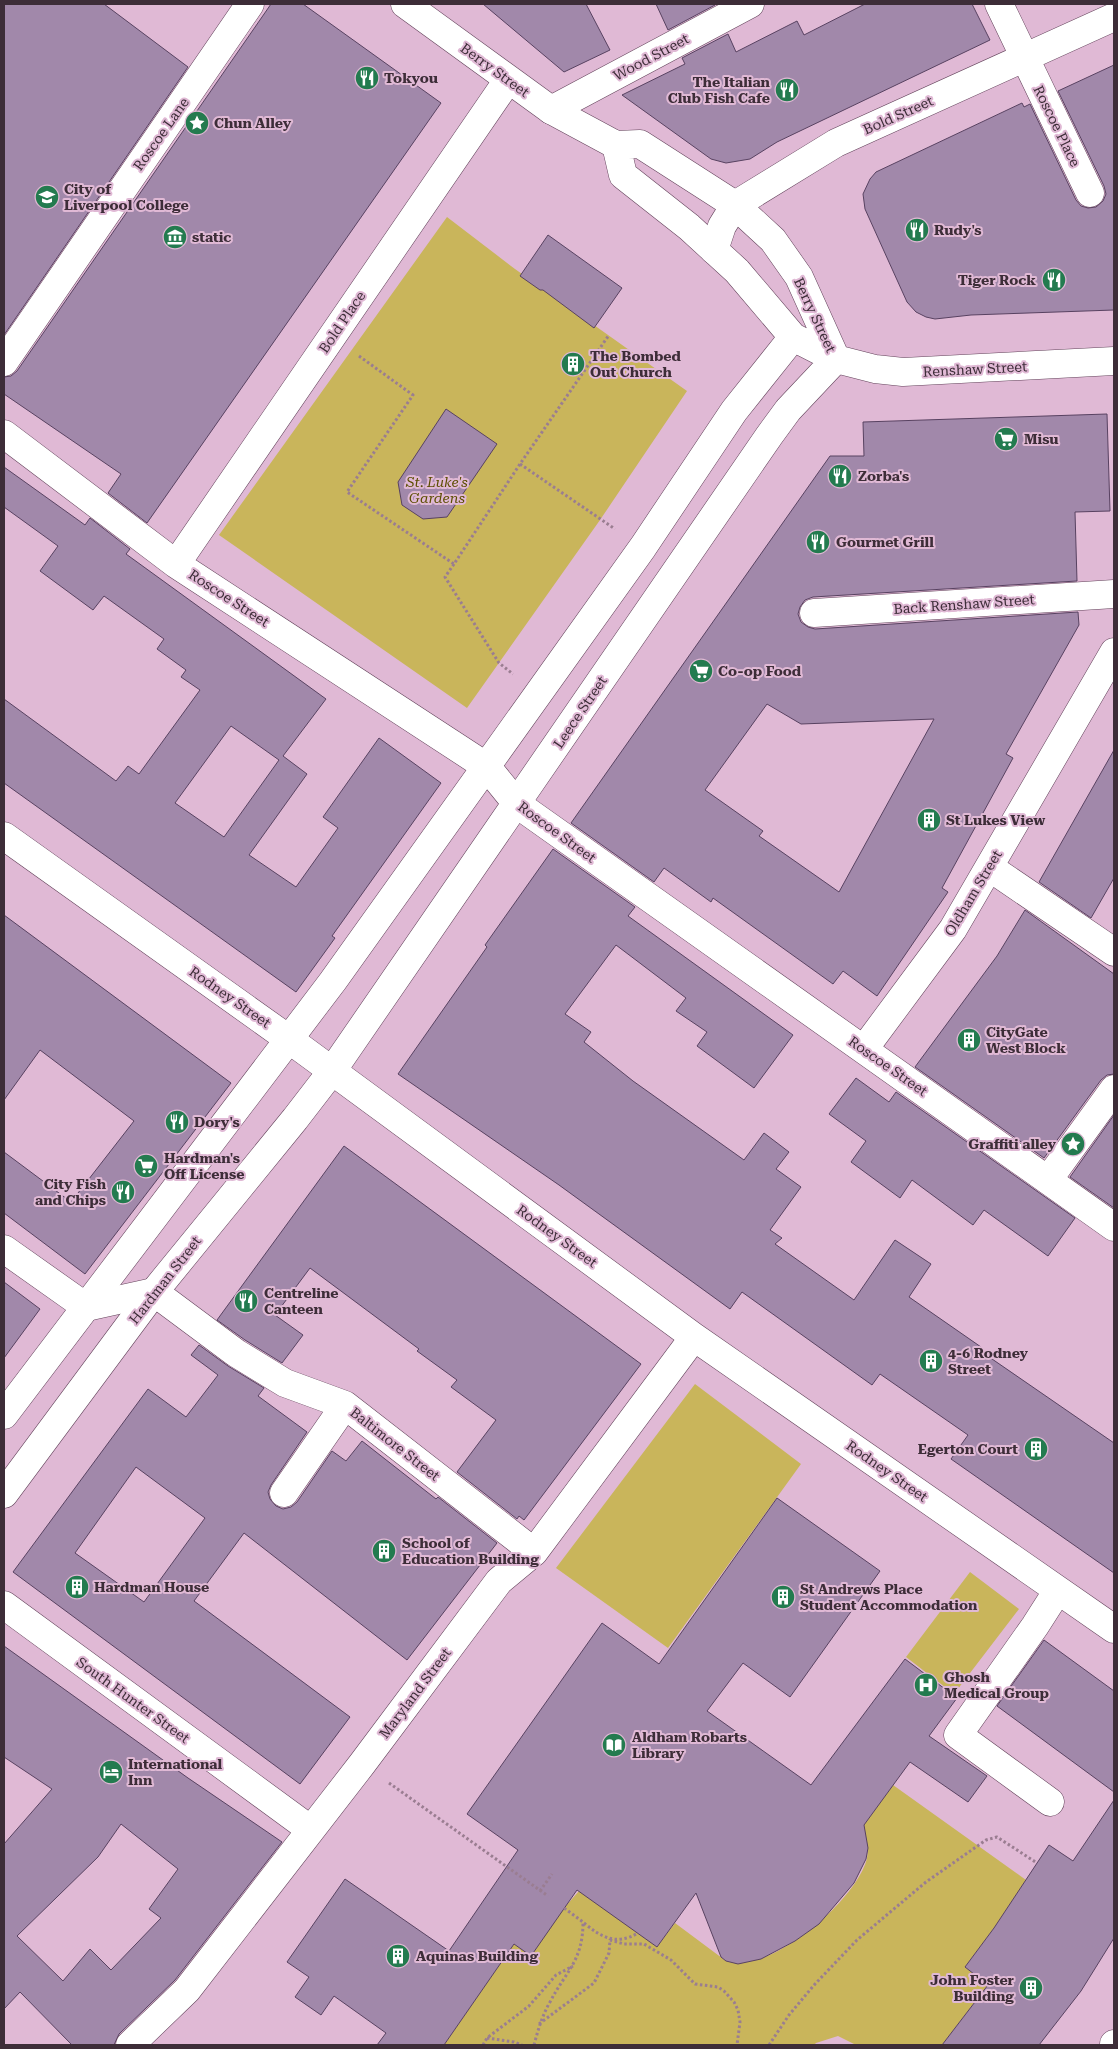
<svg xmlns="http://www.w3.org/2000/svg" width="1118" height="2049" viewBox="0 0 1118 2049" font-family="'Roboto Serif',serif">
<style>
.green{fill:#c9b55b}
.building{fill:#a188aa;stroke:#584261;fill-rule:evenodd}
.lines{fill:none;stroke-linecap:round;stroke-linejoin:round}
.minor-casing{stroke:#63435b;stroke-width:29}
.major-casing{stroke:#63435b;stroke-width:29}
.path{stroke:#9a7d91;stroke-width:3;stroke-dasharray:2.5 2.5;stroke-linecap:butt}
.minor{stroke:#fff;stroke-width:28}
.major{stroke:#fff;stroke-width:28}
.labels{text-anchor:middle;stroke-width:4;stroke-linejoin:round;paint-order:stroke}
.street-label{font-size:14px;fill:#3d2d38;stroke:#e0b9d5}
.poi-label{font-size:14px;font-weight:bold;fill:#3d2d38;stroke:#e0b9d5;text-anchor:start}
.park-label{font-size:14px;font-style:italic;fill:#5b4d00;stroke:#e0b9d5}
</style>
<rect width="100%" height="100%" fill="#e0b9d5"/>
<!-- green -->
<path class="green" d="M447,217L515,269L687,391L600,520L467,708L219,535Z
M695,1384L801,1464L668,1648L556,1568Z
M970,1572L1019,1609L954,1694L906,1657Z
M893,1785L1026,1880L994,1928L965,1967L988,1985L942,2045H856L838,2036L816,2043L814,2045H444L514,1944L531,1956L564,1908L579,1891L657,1947L675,1923L726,1961C769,1976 858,1899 867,1858C869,1847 865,1837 862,1827Z"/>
<!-- building -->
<path class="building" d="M4,4H104L188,67L4,335Z
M271,4H303L441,103L147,523L108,493L121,474L4,394V377L11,376L17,371Z
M483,4H586L610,50L564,72Z
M656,4H714L715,5L668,30Z
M865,4H972L990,40L777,142L750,159L726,163L711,159L622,95L685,64L682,58L728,34L736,52L797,21L804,35Z
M1114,65V310L971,315L935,319L926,317L916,312L907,302L865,209L863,194L870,179L876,172L1022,103L1024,107L1030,104L1076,200L1081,206L1088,208L1096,207L1103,201L1106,194L1104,186L1058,91Z
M548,235L622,288L594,328L543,290H540L520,276Z
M446,409L497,444L447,517L423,519L402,505L398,482Z
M1107,414L1110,511L1075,512L1077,581L813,597L805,600L800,607L798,614L801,622L808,627L815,629L1078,612L1079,625L1006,754L1013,758L942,888L948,892L877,996L843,971L833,984L713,898L711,902L664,868L654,882L571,823L830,456H864L863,422ZM767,704L801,724L934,719L839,892L759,836L763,831L705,790Z
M4,467L85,525L90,518L130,549L126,554L326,699L283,756L307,774L249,855L296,887L338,828L323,817L379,738L441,783L332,936L335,938L296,992L4,783V699L116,781L128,766L139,774L200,690L181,677L186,670L157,649L164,639L104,596L93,610L40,571L58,546L4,507ZM231,726L279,760L224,837L175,803Z
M1114,750V878L1091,918L1039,882Z
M553,849L635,907L628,916L793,1035L754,1088L697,1046L707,1032L676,1011L686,998L616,945L565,1014L591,1032L584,1042L633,1081L744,1160L764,1133L789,1152L776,1169L801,1187L770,1230L782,1238L775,1244L854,1300L895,1240L931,1264L909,1297L981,1347L979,1350L1114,1443V1573L951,1459L968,1435L880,1374L872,1385L742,1292L730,1309L559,1185L398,1074L487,947L485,945Z
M1025,910L1114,974V1074L1107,1075L1101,1080L1044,1158L915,1067L997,956Z
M4,915L231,1083L85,1274L4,1213V1152L71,1202L134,1121L40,1050L4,1100Z
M856,1078L889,1102L896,1092L1075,1218L1048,1256L984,1210L973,1225L912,1180L900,1198L851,1162L866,1141L829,1114Z
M1114,1115V1208L1070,1177Z
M344,1146L641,1364L524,1520L519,1516L517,1519L457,1472L496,1420L451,1387L457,1380L417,1351L419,1349L310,1268L275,1315L303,1335L282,1363L245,1340L217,1320Z
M4,1282L40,1309L4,1358Z
M199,1345L228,1366L264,1388L258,1396L307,1432L271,1485L268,1492L270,1499L276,1506L283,1509L291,1507L297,1502L332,1451L346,1461L362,1441L436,1499L438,1497L497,1543L407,1660L244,1533L194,1601L350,1717L300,1784L13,1572L148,1389L186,1417L218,1375L191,1355ZM136,1467L205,1518L144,1602L75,1553Z
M777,1498L880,1571L790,1697L743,1663L707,1711L811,1785L905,1659L957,1698L929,1736L987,1776L968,1802L910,1762L864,1825L868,1848L866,1859L854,1883L819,1924L795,1941L761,1959L738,1964L726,1961L721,1957L696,1893L657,1947L577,1890L531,1956L514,1944L444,2045H377L386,2033L334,1996L321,2015L295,1997L309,1977L287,1962L345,1879L449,1951L518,1850L467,1814L602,1623L659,1664Z
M1044,1640L1114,1691V1792L997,1706Z
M4,1646L188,1778L282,1842L175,1980L119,2034L114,2045H72L20,1992L4,2009V1844L52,1789L4,1757ZM121,1824L178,1869L149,1909L161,1918L111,1970L90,1949L63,1981L17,1936L98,1857Z
M1114,1800V1938L1081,1991L1039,2045H942L988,1985L965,1967L994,1928L1049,1845L1073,1861Z"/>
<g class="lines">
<!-- minor casing -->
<g class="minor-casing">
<path id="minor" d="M999,4L1090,193
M551,110L750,4
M714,250L722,226L735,205L836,143L1114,17
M4,362L250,4
M4,434L176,564L487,767L517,804L1114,1227
M176,564L508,80
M814,613L1114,594
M4,836L290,1040L694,1337L1114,1629
M989,867L1114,952
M864,1049L953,929L1114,652
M1048,1180L1114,1089
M4,1249L86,1307L154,1292L236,1353L285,1383L345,1405L534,1552
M284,1493L345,1405
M4,1605L311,1830
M1050,1802L958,1735L1035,1626L1058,1590
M130,2045L187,1990L362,1764L499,1581L534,1552L694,1337
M1114,2045V2044"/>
</g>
<!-- major casing -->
<g class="major-casing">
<path id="major" d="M405,4L551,110L616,145L640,144L735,205L773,240L799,277L836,359
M616,145L623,175L689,227L737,271L793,337L836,359L875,369L903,372L1114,361
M4,1415L333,981L643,547L734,411L793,337
M4,1494L154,1292L295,1119L332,1071L769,436L788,410L836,359"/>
</g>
<!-- path -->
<path class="path" d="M359,356L413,395L347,492L454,564L520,464L609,335
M520,464L615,529
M454,564L445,577L499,663L513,674
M389,1783L548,1896
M540,1891L552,1874
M584,1923C601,1937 616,1946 638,1933
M539,2024L594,1983L609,1953L610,1940L624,1944H644L671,1960L695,1984L718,1987L724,1991L734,2002L738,2010L740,2022L737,2045
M487,2038L514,2042L522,2045
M483,2045L487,2038L529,2006L556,1975L573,1966
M534,2045C538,2030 542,2016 550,2002C566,1971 583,1961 583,1922L564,1908
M769,2045L789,2015L815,1984L857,1940L926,1882L986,1840L997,1837L1037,1863"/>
<!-- minor -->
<use href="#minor" class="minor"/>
<!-- major -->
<use href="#major" class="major"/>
</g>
<!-- icons -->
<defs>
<g id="restaurant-disc" transform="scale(1.25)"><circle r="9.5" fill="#237b4f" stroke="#e0b9d5"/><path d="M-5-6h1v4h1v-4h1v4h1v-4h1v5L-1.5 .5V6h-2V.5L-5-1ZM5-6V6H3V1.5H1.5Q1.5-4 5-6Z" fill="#fff"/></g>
<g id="sight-disc" transform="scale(1.25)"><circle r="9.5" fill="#237b4f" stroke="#e0b9d5"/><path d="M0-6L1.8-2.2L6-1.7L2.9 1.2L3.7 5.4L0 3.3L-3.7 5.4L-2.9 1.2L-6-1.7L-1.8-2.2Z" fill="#fff"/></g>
<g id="university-disc" transform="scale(1.25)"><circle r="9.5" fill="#237b4f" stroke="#e0b9d5"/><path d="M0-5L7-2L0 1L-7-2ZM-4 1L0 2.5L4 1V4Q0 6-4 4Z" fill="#fff"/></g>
<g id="museum-disc" transform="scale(1.25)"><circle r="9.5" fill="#237b4f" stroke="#e0b9d5"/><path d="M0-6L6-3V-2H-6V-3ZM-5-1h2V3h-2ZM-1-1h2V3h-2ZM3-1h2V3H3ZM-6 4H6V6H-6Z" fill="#fff"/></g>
<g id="building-disc" transform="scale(1.25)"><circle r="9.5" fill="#237b4f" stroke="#e0b9d5"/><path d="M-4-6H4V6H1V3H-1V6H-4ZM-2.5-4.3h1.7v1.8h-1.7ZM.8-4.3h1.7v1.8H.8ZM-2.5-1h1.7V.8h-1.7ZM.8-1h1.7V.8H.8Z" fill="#fff"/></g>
<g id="supermarket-disc" transform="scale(1.25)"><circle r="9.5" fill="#237b4f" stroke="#e0b9d5"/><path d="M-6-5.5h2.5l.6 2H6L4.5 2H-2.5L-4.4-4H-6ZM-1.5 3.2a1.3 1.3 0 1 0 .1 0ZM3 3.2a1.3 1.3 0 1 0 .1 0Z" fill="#fff"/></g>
<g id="hospital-disc" transform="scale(1.25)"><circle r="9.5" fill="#237b4f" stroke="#e0b9d5"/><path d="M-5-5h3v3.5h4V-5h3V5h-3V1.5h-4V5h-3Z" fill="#fff"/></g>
<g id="library-disc" transform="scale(1.25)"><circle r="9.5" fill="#237b4f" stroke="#e0b9d5"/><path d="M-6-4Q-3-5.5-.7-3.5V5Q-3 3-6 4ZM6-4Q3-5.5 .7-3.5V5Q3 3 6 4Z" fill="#fff"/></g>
<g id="hotel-disc" transform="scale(1.25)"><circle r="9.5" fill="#237b4f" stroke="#e0b9d5"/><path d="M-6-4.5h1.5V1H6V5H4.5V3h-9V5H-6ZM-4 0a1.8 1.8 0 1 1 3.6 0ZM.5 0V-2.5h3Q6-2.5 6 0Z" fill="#fff"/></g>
</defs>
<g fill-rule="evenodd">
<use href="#restaurant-disc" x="367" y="78"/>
<use href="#restaurant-disc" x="787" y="90"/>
<use href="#sight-disc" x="197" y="123"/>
<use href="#university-disc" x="47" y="197"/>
<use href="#restaurant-disc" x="917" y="230"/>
<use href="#museum-disc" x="175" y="237"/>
<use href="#restaurant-disc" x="1054" y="280"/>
<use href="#building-disc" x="573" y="364"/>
<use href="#supermarket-disc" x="1006" y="439"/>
<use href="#restaurant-disc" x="840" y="476"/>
<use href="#restaurant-disc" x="818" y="542"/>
<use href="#supermarket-disc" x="701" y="671"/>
<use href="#building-disc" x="929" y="820"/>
<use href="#building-disc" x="969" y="1040"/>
<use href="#restaurant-disc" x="177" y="1122"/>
<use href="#sight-disc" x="1073" y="1144"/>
<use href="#supermarket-disc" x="146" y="1166"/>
<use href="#restaurant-disc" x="123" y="1192"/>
<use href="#restaurant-disc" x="246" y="1301"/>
<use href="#building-disc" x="931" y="1361"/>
<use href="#building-disc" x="1036" y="1449"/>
<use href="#building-disc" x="384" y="1551"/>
<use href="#building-disc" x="77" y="1587"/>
<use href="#building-disc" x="783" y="1597"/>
<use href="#hospital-disc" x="926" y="1685"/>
<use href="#library-disc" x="614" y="1745"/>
<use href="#hotel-disc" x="111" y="1772"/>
<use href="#building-disc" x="398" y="1956"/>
<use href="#building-disc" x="1031" y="1988"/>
</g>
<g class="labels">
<!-- street labels -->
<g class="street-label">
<text transform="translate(651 57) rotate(-28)" y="5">Wood Street</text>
<text transform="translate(495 70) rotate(36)" y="5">Berry Street</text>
<text transform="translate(898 115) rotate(-24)" y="5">Bold Street</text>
<text transform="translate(1057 126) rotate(64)" y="5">Roscoe Place</text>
<text transform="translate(161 134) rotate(-55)" y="5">Roscoe Lane</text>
<text transform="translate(815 315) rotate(65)" y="5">Berry Street</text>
<text transform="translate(342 322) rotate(-56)" y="5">Bold Place</text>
<text transform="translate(975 369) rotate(-3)" y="5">Renshaw Street</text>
<text transform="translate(229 598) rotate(33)" y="5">Roscoe Street</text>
<text transform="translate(964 604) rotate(-4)" y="5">Back Renshaw Street</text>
<text transform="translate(580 712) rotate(-56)" y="5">Leece Street</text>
<text transform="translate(557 832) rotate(36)" y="5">Roscoe Street</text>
<text transform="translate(973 893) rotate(-59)" y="5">Oldham Street</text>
<text transform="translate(230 997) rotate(35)" y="5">Rodney Street</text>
<text transform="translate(888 1066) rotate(35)" y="5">Roscoe Street</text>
<text transform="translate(557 1236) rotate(36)" y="5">Rodney Street</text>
<text transform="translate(165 1280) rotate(-52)" y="5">Hardman Street</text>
<text transform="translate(395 1444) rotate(38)" y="5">Baltimore Street</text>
<text transform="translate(887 1471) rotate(35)" y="5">Rodney Street</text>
<text transform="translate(415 1693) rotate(-53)" y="5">Maryland Street</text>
<text transform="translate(133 1700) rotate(36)" y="5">South Hunter Street</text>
</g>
<!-- poi labels -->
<g class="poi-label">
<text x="384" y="83">Tokyou</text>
<text x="770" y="87" text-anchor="end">The Italian<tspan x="770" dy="16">Club Fish Cafe</tspan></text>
<text x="214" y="128">Chun Alley</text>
<text x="64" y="194">City of<tspan x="64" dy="16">Liverpool College</tspan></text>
<text x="934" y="235">Rudy's</text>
<text x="192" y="242">static</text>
<text x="1036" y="285" text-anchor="end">Tiger Rock</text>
<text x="590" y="361">The Bombed<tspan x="590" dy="16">Out Church</tspan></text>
<text x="1024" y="444">Misu</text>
<text x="858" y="481">Zorba's</text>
<text x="836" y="547">Gourmet Grill</text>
<text x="718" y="676">Co-op Food</text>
<text x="946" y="825">St Lukes View</text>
<text x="986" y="1037">CityGate<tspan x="986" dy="16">West Block</tspan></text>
<text x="194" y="1127">Dory's</text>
<text x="1056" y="1149" text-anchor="end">Graffiti alley</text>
<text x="164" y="1163">Hardman's<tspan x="164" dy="16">Off License</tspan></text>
<text x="106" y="1189" text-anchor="end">City Fish<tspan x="106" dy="16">and Chips</tspan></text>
<text x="264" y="1298">Centreline<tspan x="264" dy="16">Canteen</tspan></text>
<text x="948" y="1358">4-6 Rodney<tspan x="948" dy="16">Street</tspan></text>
<text x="1018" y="1454" text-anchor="end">Egerton Court</text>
<text x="402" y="1548">School of<tspan x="402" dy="16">Education Building</tspan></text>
<text x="94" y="1592">Hardman House</text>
<text x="800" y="1594">St Andrews Place<tspan x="800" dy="16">Student Accommodation</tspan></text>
<text x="944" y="1682">Ghosh<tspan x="944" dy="16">Medical Group</tspan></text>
<text x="632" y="1742">Aldham Robarts<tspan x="632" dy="16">Library</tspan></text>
<text x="128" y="1769">International<tspan x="128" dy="16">Inn</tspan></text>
<text x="416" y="1961">Aquinas Building</text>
<text x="1014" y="1985" text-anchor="end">John Foster<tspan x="1014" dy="16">Building</tspan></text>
</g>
<!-- park labels -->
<g class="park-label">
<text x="437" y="487">St. Luke's<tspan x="437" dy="16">Gardens</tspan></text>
</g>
</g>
<!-- border -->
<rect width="1118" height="2049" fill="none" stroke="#3d2d38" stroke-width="10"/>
</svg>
